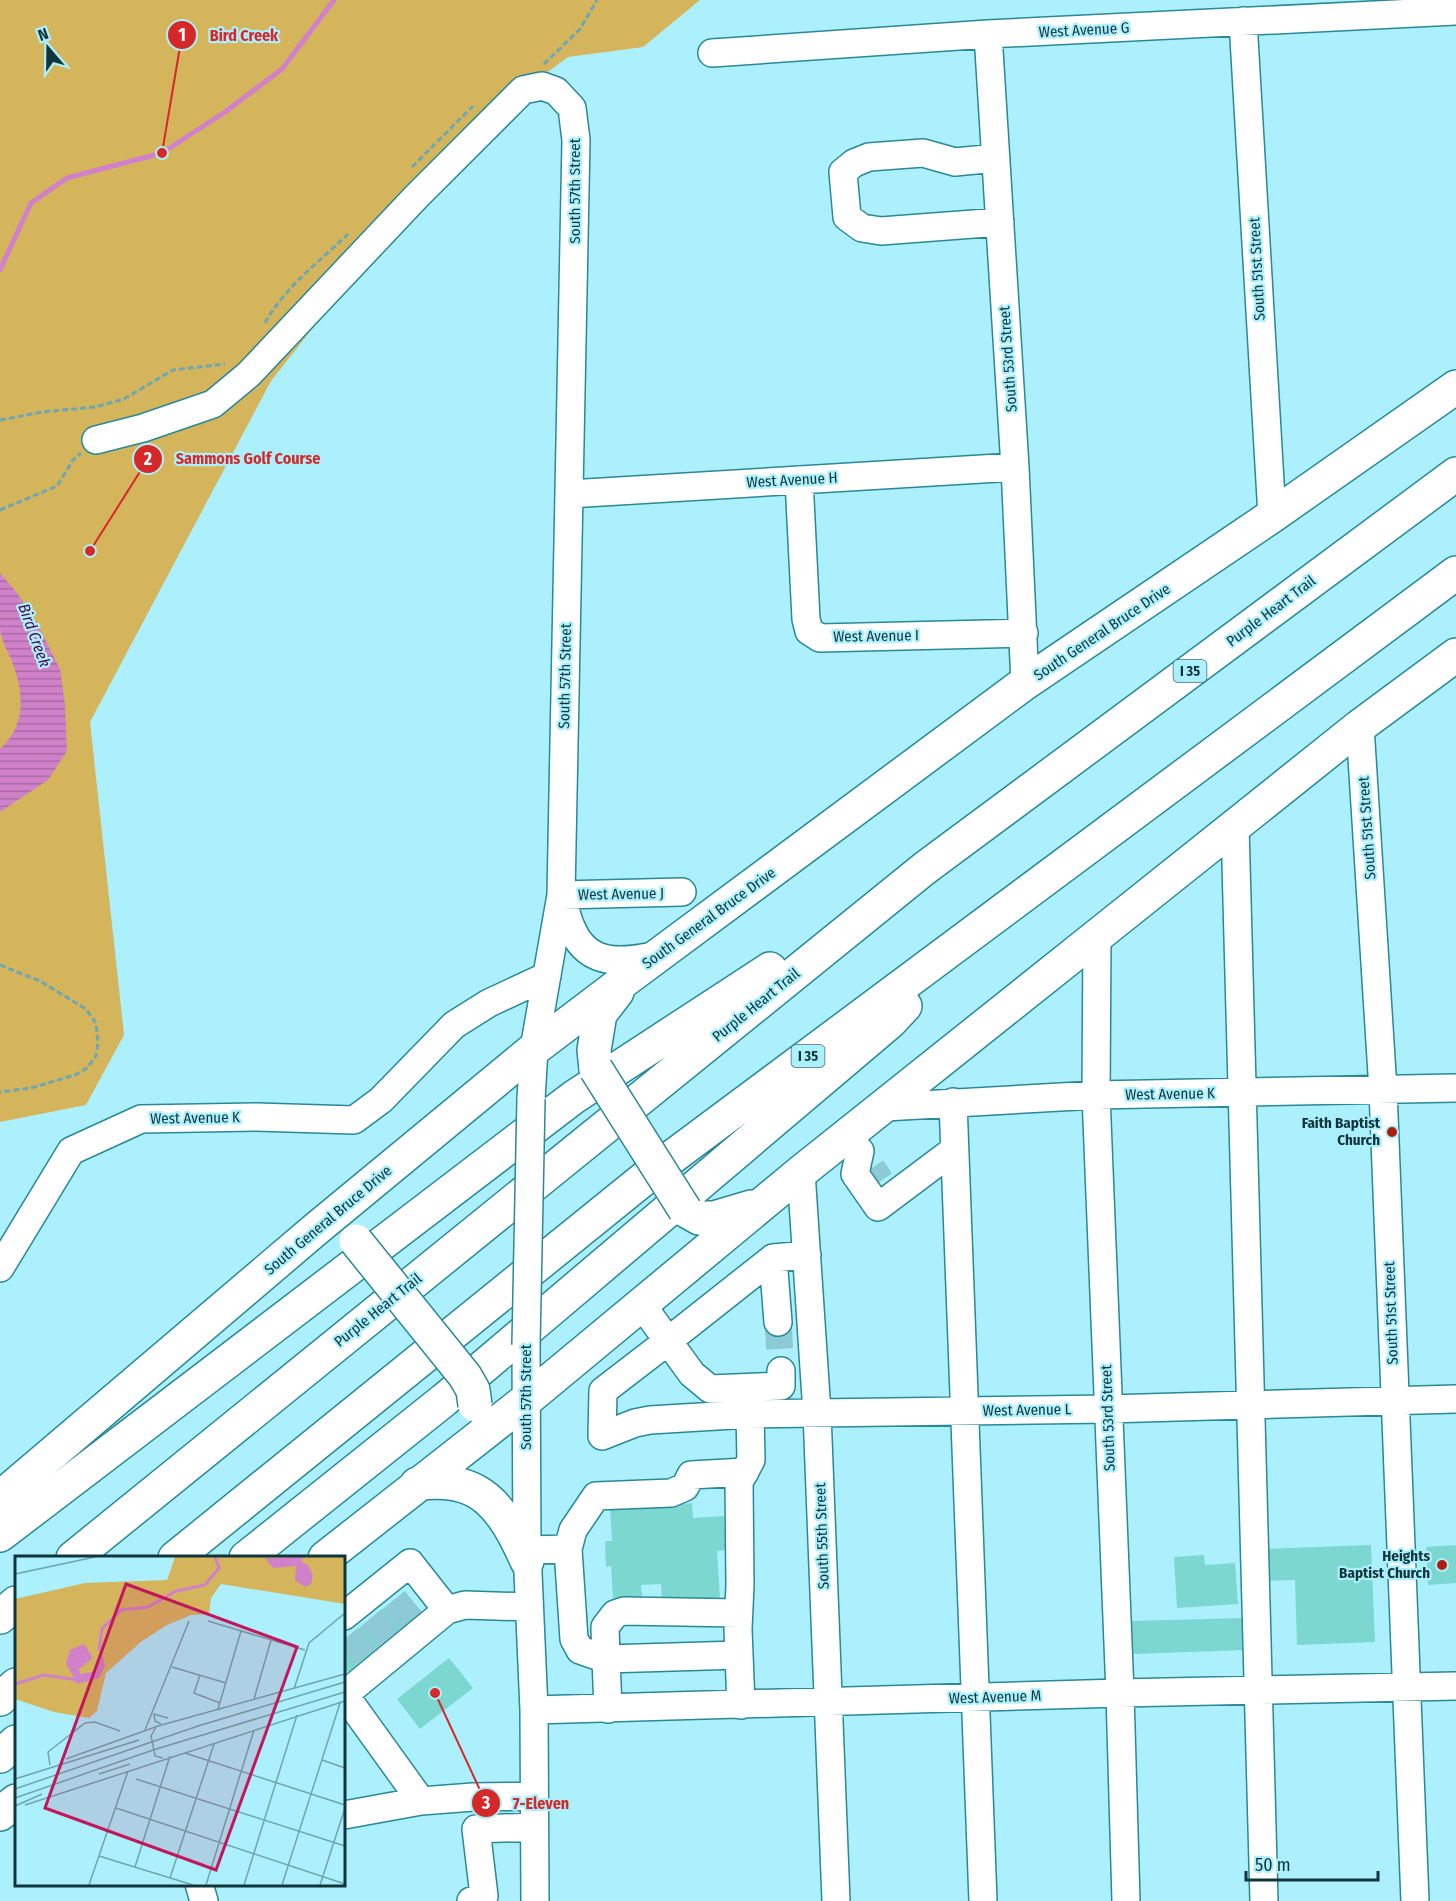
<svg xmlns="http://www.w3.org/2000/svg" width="1456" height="1901" viewBox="0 0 1456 1901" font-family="'Fira Sans Condensed',sans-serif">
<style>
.green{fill:#d4b55c}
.water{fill:url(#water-rules)}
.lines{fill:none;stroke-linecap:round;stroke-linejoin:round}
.stream{stroke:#d181c9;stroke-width:5}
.building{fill:#7cd7d1}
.minor-tunnel{stroke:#8ccbd6;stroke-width:27;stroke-dasharray:27 14;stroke-linecap:butt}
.minor-casing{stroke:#2a8897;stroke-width:30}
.major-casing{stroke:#2a8897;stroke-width:36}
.highway-casing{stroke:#2a8897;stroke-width:36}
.path{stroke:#6ea7b1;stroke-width:3;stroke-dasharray:6 3;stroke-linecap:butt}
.minor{stroke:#fff;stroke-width:27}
.major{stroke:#fff;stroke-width:33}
.highway{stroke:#fff;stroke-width:33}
.minor-bridge-casing{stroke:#2a8897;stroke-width:30;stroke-linecap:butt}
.major-bridge-casing{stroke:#2a8897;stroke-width:36;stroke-linecap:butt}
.minor-bridge{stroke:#fff;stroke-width:27}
.major-bridge{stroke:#fff;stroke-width:33}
.poi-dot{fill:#ae1e10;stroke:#abf0fc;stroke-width:2}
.labels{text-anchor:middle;stroke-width:4.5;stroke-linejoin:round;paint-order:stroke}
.shield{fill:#abf0fc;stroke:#3e6e76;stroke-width:1.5}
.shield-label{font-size:14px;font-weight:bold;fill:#10363c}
.street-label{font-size:15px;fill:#10363c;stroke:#abf0fc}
.poi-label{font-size:15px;font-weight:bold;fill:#10363c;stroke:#abf0fc;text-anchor:end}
.water-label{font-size:16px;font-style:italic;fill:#4c0049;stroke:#abf0fc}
.inset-river{fill:none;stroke:#d181c9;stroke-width:3}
.inset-road{fill:none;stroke:#6da6af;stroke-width:1.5}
.view{fill:#c2185b;fill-opacity:0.15;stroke:#c2185b;stroke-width:3}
.inset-edge{fill:none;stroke:#10363c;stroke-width:3}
.leader{fill:none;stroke:#d62828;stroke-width:2}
.callout-dot{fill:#d62828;stroke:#abf0fc;stroke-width:2}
.mark-label{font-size:18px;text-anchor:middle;font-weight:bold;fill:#fff}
.callout-label{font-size:16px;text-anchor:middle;font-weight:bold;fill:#d62828;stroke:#abf0fc;stroke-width:4.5;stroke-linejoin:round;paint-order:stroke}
</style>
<defs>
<pattern id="water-rules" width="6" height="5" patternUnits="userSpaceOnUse" patternTransform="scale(1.5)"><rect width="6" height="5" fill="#d181c9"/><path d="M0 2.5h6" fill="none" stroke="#a86aa4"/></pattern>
</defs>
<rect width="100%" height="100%" fill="#abf0fc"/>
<!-- green -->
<path class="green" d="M0,0H700L643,47L568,57L523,90L416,197L271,381L90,722L124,1035L86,1105L0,1122Z"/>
<!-- water -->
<path class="water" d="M0,573L18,594L39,627L60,669L65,704L67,751L48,780L0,812V749C26,725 24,695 13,664C9,653 1,640 0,629C0,611 0,591 0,573Z"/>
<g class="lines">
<!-- stream -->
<path class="stream" d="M0,270L31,203L67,178L162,153L225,112L282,69L334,0"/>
</g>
<!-- building -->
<path class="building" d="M692,1503L693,1518L724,1516L726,1550L717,1551L720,1598L662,1602L661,1584L641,1585L642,1596L613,1598L611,1566L606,1567L605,1541H612L610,1509Z
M1371,1545L1375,1642L1297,1645L1295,1580L1265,1581L1264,1549Z
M1456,1545V1583L1428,1585L1426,1547Z
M1204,1555L1205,1565L1235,1563L1238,1604L1177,1608L1174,1557Z
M405,1591L422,1613L348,1672L344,1667V1640Z
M1244,1618L1245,1650L1132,1654L1131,1621Z
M449,1658L473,1688L420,1729L397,1699Z"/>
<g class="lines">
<!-- minor-tunnel -->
<path class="minor-tunnel" d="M872,1168L881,1181
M778,1322L781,1371
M394,1600L412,1621
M371,1618L389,1639
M348,1636L366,1658"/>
<!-- minor casing -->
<g class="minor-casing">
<path id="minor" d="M1243,21L1272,516
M988,34L1015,467L1025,683
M712,53L988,34L1456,11
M996,158L955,162L923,153L869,157L854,163L843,172L847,217L862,228L881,231L1000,222
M96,440L143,428L213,404L249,374L416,197L523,90L542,86L556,91L572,108L576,140L561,895L534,1049L531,1099
M799,480L806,619L809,631L820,638L1024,633
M569,494L1015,467
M1360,726L1383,1090L1415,1901
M1235,826L1264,1901
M1097,936L1096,1095L1120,1693L1126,1901
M660,955C627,961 590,969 573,931C567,920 565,907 561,895L682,892
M953,1102L983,1901
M885,1107L1096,1095L1456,1088
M860,1151L855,1174L878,1207L954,1150
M801,1172L817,1413L836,1901
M773,1258L778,1322
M0,1268L71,1151L141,1119L256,1117L354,1120L381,1100L454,1025L489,1003L547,976
M642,1305L668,1341L773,1258L807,1255
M526,1345L527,1550L534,1710L535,1901
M781,1371V1386L710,1389L692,1374L668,1341L603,1391L602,1436L635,1423L650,1420L750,1414L1108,1409L1456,1399
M568,1549L574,1639L580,1650L606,1659L605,1627L615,1614L624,1611L738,1613
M527,1550L568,1549L573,1530L596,1496L671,1493L685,1487L691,1475L745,1472
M344,1616L410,1563L447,1610L465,1605L529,1607
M344,1694L421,1801
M344,1695L447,1610
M741,1705L738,1629L740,1585L739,1482L751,1460L750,1414
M608,1709L606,1659L739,1655
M534,1710L1120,1693L1456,1686
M344,1815L421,1801L473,1797L534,1796
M199,1884L204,1901
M471,1901L484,1896L476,1829L534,1827"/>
</g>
<!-- major casing -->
<g class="major-casing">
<path id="major" d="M596,1069L594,1050L600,1014L617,992
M685,1210L699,1218H714L751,1207
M417,1484C481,1474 503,1508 527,1561
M0,1498L316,1229L534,1049L629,977L1025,683L1272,516L1456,387
M325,1558L525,1401L801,1172L1097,936L1360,726L1456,655
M0,1814L16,1801"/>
</g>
<!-- highway casing -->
<g class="highway-casing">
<path id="highway" d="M0,1535L574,1097L770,969
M73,1558L925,868L1456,474
M175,1558L656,1169L1456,573
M246,1558L444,1400L890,1022L905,1006
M0,1617L16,1603
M0,1699L16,1685
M0,1756L16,1742"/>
</g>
<!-- path -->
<path class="path" d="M544,64L580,29L597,0
M412,167L473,106
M265,323C284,288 319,262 348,234
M0,420L42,412L95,407L124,399L173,370L225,364
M0,510L57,486L73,460L81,453
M0,965L40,981L86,1009L96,1023L98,1043L96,1056L87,1068L75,1075L31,1088L0,1092"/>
<!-- minor -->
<use href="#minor" class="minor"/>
<!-- major -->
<use href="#major" class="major"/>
<!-- highway -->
<use href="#highway" class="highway"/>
<!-- minor-bridge casing -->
<g class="minor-bridge-casing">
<path id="minor-bridge" d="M526,1345L531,1099"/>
</g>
<!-- major-bridge casing -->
<g class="major-bridge-casing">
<path id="major-bridge" d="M596,1069L685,1210
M356,1241L465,1376L473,1390L475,1405"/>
</g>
<!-- minor-bridge -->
<use href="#minor-bridge" class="minor-bridge"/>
<!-- major-bridge -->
<use href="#major-bridge" class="major-bridge"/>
</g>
<!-- markers -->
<g class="poi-dot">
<circle cx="1392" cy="1132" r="6"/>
<circle cx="1442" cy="1565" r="6"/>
</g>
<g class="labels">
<!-- shield labels -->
<g class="shield">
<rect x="1173.5" y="660" width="33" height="22" rx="4.5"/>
<rect x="791.5" y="1045" width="33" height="22" rx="4.5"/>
</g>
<g class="shield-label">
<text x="1190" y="676">I 35</text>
<text x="808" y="1061">I 35</text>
</g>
<!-- street labels -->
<g class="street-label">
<text transform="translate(1084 30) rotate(-3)" y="5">West Avenue G</text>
<text transform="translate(575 191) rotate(-90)" y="5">South 57th Street</text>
<text transform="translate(1257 269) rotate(-93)" y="5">South 51st Street</text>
<text transform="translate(1008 359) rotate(-94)" y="5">South 53rd Street</text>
<text transform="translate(792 480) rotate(-3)" y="5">West Avenue H</text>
<text transform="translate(1271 611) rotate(-37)" y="5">Purple Heart Trail</text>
<text transform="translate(1102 632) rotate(-34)" y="5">South General Bruce Drive</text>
<text transform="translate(876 636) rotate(-1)" y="5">West Avenue I</text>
<text transform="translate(565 676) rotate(-89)" y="5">South 57th Street</text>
<text transform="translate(1367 828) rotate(-94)" y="5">South 51st Street</text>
<text transform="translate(621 894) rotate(-1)" y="5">West Avenue J</text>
<text transform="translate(709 918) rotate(-36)" y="5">South General Bruce Drive</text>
<text transform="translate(756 1005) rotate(-39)" y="5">Purple Heart Trail</text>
<text transform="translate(1170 1094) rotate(-1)" y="5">West Avenue K</text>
<text transform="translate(195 1118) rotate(-1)" y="5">West Avenue K</text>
<text transform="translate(328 1220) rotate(-40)" y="5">South General Bruce Drive</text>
<text transform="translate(378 1310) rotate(-39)" y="5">Purple Heart Trail</text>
<text transform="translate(1391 1313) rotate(-92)" y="5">South 51st Street</text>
<text transform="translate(526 1397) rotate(-90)" y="5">South 57th Street</text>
<text transform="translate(1027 1410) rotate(-1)" y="5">West Avenue L</text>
<text transform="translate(1108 1418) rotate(-92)" y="5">South 53rd Street</text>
<text transform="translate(822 1536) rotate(-92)" y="5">South 55th Street</text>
<text transform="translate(995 1697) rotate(-2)" y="5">West Avenue M</text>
</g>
<!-- poi labels -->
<g class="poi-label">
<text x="1380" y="1128">Faith Baptist<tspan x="1380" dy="17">Church</tspan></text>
<text x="1430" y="1561">Heights<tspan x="1430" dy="17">Baptist Church</tspan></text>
</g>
<!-- water labels -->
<g class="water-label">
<text transform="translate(35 635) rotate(70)" y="6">Bird Creek</text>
</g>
</g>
<!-- overview -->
<g transform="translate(15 1556)">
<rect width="330" height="330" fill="#abf0fc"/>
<path d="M160,1H330V48L206,28L196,42L194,58L176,59L152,69L127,85L91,117L82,155L74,162L39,156L0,143V43L70,27L152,24Z" fill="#d4b55c"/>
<path d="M288,1L287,6L293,9L298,19L296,28L290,31L280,24L281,10L258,12L250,2ZM69,88L78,102L64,113L65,118L82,115L86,93L90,110L84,122L62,128L51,107L55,94Z" fill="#d181c9"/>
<path class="inset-river" d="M84,95L87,73L106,54L133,51L161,35L190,29L204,12L200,1M0,128L29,119L62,124"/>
<path class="inset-road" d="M0,18L80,1M193,65L290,94M157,111L211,127M185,119L179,137L205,147M279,133L294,87L330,57M239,143L256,84M203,153L226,75M146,168L140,165L139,158L153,162M141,171L136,180L138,189L140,200L148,202M130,174L174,65M170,197L330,249M51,203L143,170L330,118M307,204L330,212M35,209L33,196L70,167L80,166L105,175M84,218L115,208M0,223L124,184M121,223L330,290M0,233L183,170L330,126M0,242L138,194L330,136M10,249L330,145M0,250L27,238M101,252L330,328M84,300L178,329M120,311L155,200M155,322L199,188M74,329L113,215M191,329L239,174M229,329L282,159M267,329L325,147M305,329L330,252"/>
<path class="view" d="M111,28L282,91L201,314L30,252Z"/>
<rect width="330" height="330" class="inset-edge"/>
</g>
<!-- callouts -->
<path class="leader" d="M162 153L182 35M90 551L148 459M435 1693L486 1803"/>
<g class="callout-dot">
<circle cx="162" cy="153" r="6"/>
<circle cx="90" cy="551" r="6"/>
<circle cx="435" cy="1693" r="6"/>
<circle cx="182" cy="35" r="15"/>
<circle cx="148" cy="459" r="15"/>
<circle cx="486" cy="1803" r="15"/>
</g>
<g class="mark-label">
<text x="182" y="41">1</text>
<text x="148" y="465">2</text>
<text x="486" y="1809">3</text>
</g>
<g class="callout-label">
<text x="244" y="41">Bird Creek</text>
<text x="248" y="464">Sammons Golf Course</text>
<text x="541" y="1809">7-Eleven</text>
</g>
<!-- north arrow -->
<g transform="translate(48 48) rotate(340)" stroke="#abf0fc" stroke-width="4.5" paint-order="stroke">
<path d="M0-4.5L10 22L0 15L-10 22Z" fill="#10363c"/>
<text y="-9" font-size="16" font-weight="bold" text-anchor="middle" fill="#10363c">N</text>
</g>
<!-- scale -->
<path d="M1246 1871v9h132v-9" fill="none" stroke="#10363c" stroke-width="3"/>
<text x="1255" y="1871" font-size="18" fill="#10363c" stroke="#abf0fc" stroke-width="4.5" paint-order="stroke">50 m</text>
</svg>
